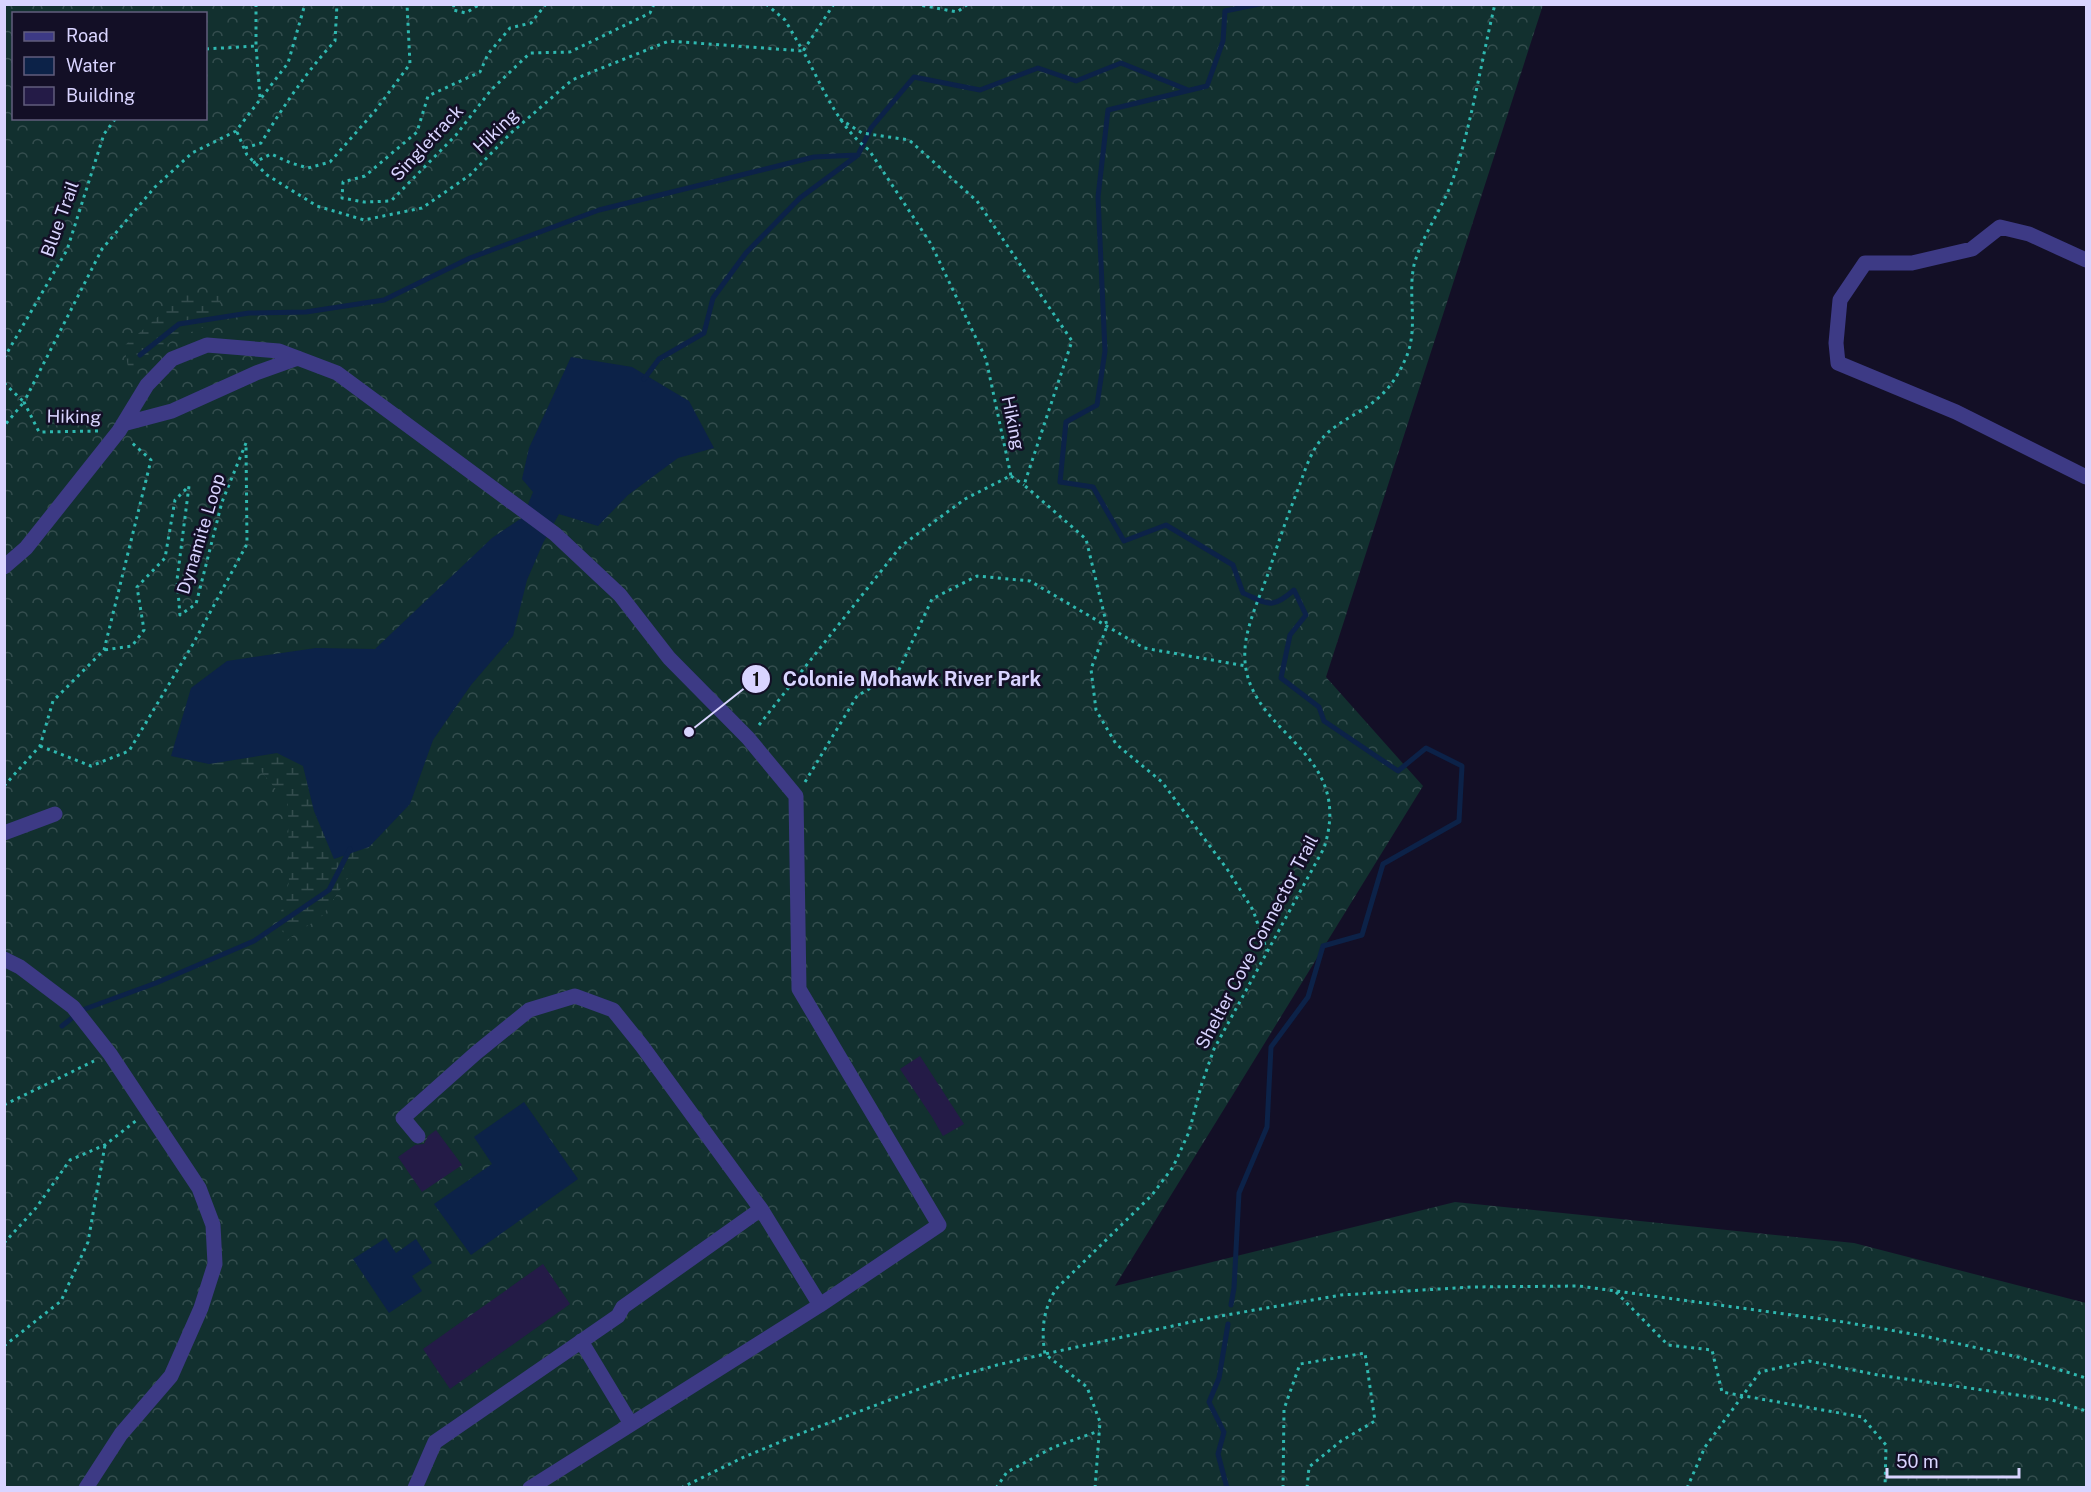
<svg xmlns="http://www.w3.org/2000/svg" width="2091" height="1492" viewBox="0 0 2091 1492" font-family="'Public Sans',sans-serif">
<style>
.forest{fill:url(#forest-crowns);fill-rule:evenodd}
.wetland{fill:url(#wetland-marsh)}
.water{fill:#0c2248}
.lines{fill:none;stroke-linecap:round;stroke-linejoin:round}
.stream{stroke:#0c2248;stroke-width:5}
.building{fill:#241b47}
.path{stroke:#2fb8b0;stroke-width:3;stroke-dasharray:3 4.5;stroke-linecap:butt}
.minor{stroke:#3d3a85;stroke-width:15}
.labels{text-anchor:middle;stroke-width:5;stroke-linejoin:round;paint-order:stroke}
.street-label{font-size:18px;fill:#d9d4ff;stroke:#130f26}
.leader{fill:none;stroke:#d9d4ff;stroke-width:2}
.callout-dot{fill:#d9d4ff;stroke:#130f26;stroke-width:2}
.mark-label{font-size:18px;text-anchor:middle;font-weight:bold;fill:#111}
.callout-label{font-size:20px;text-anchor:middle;font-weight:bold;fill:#d9d4ff;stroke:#130f26;stroke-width:5;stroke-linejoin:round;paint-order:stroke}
</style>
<defs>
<pattern id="forest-crowns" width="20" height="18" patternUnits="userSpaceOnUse" patternTransform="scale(1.5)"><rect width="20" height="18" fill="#12302f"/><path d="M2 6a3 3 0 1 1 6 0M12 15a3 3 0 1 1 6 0" fill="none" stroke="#344d4e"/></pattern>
<pattern id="wetland-marsh" width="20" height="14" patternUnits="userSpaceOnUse" patternTransform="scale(1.5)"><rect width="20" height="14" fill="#12302f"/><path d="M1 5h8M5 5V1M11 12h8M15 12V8" fill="none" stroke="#344d4e"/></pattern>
</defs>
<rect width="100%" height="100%" fill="#130f26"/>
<!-- forest -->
<path class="forest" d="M5,5H1543L1326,677L1423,786L1115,1286L1455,1202L1854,1243L2086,1303V1487L5,1488ZM14,14H206V118H14Z"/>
<!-- wetland -->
<path class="wetland" d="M183,295L223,296L209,325L176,338L129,372L124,346Z
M277,752L303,766L314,811L370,846L322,916L287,940L278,923L289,882L288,804L261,771L209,764Z"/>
<!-- water -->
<path class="water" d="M571,357L632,367L689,401L714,448L678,458L628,495L598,526L559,514L543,543L527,580L513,636L471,685L433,740L410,804L369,847L334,859L314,811L303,766L277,753L209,764L171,756L191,688L227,661L316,648L375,649L492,538L523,517L533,492L522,479L529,448Z
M524,1102L578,1179L471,1255L434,1204L492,1164L474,1137Z
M386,1238L396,1253L416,1239L432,1263L412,1276L422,1291L389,1313L353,1259Z"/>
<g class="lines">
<!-- stream -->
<path class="stream" d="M140,355L179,324L249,313L306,312L384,300L470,258L599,210L814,157L858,155
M644,379L659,359L704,333L713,298L746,253L800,198L858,155L871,128L914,77L980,90L1038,68L1076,81L1121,63L1188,90
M85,1009L156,983L254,941L329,890L350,849
M62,1026L72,1018
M1231,1305L1234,1288L1239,1193L1267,1127L1271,1047L1308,997L1323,946L1362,935L1383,864L1459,821L1462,766L1426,748L1398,771L1324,721L1319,707L1281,678L1290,635L1306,615L1294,590C1271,610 1269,604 1243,593L1233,565L1166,525L1124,541L1093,487L1060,482L1066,422L1097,405L1105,351L1098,197L1108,110L1207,86L1223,41L1225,11L1259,4
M1227,1488L1218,1454L1224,1432L1209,1402L1219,1378L1228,1324"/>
</g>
<!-- building -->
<path class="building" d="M920,1056L964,1124L943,1136L932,1117L900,1069Z
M436,1130L462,1165L422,1192L398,1157L415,1145L424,1144L428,1136Z
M543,1264L570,1304L450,1389L423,1349Z"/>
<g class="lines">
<!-- path -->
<path class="path" d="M256,4V46L260,97
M454,4L453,10L466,13L480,4
M546,4L531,23L510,28L488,54L480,72L428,96L417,132L365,176L343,182L342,198L364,202L391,201L456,135L491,90L530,53L570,52L650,13L654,4
M766,4L785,20L803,51
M834,4L803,51C822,85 837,126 869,150L931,244L986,359L1011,476
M915,4L957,12L968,4
M206,49L256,46
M840,119L862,133L909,140L977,201L1072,341L1024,485L1086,539L1107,626L1091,669L1096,710L1116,744L1162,782L1227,869L1253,910L1267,951
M237,132L247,155L267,175L317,206L364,220L422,208L470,175L511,133L572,80L669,41L803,51
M245,148L261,143C283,107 306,72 335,41L337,4
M253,163L271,154L291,163L308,168L330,162L375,111L410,64L407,4
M4,358L67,250L104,134L116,118
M4,383L24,402L4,426
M98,431L39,432L24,402L102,249L155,187L192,153L236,131L288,63L305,4
M1011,476L1024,485
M759,725L901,546L965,499L1010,476
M40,746L91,766L129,751L193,644L247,544L246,443L222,502L196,604L180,615L177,580L189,486L175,500L165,558L137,587L144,630L132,646L104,650
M805,782L857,696L898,672L932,599L977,576L1030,581L1144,648L1246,666
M4,786L40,746L53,701L104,650L151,460L130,441
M4,1105L94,1061
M4,1243L36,1208L70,1160L105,1145L137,1120
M1616,1292L1668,1345L1712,1350L1722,1392L1862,1417L1886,1445L1885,1488
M4,1346L61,1301L88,1242L105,1145
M681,1488L744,1457L807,1431L935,1383L997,1365L1045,1354L1209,1318L1341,1295L1472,1287L1579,1286L1844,1322L1924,1336L2018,1357L2086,1378
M996,1488L1007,1472L1054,1447L1099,1431
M1095,1488L1100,1422L1087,1387L1045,1354C1041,1330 1043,1310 1056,1289L1152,1195L1173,1167L1189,1132L1202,1083L1214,1049L1324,848C1358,742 1231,734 1246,640C1250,616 1262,592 1270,568C1279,540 1289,512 1300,484C1305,470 1310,454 1320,441C1335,422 1358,415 1376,400C1388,390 1398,376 1404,362C1420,331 1407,298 1414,265C1422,235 1443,208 1453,179C1472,123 1481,62 1495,4
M1283,1488L1284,1409L1300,1364L1365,1353L1375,1421L1341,1441L1309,1467L1307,1488
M1687,1488L1705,1447L1760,1372L1809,1361L1878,1375L2052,1400L2086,1411"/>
<!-- minor -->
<path class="minor" d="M2086,260L2029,234L2000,227L1972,249L1912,263H1865L1840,300L1836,343L1838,363L1956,412L2086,477
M123,424L172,411L256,373L298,358
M4,567L26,548L119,431L147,385L172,359L207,345L279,351L337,373L555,534L620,595L669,658L748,738L796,796L799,989L939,1225L820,1305L530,1488
M4,833L55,814
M4,959L20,967L73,1007L110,1054L199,1188L213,1225L215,1264L201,1308L171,1376L121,1434L86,1488
M418,1136L403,1118L476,1053L529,1010L575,996L613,1010L642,1046L761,1209
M581,1341L631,1424
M415,1488L435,1442L618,1316L623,1307L761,1209L820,1305"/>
</g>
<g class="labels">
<!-- street labels -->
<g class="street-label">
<text transform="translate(496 131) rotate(-44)" y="6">Hiking</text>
<text transform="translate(427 143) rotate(-47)" y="6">Singletrack</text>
<text transform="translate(60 219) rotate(-70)" y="6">Blue Trail</text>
<text transform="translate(74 417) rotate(1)" y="6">Hiking</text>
<text transform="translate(1013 423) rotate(78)" y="6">Hiking</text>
<text transform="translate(201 534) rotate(-73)" y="6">Dynamite Loop</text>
<text transform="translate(1257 942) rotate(-62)" y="6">Shelter Cove Connector Trail</text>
</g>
</g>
<!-- callouts -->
<path class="leader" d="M689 732L756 679"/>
<g class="callout-dot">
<circle cx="689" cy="732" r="6"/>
<circle cx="756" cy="679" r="15"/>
</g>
<g class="mark-label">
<text x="756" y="686">1</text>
</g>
<g class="callout-label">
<text x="912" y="686">Colonie Mohawk River Park</text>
</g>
<!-- border -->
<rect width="2091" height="1492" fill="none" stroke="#d9d4ff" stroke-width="12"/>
<!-- legend -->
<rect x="12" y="12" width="195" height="108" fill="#130f26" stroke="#625e7d" stroke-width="1.5"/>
<rect x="24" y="32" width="30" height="9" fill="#3d3a85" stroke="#625e7d" stroke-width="1.5"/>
<text x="66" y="42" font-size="18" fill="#d9d4ff">Road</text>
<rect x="24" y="57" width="30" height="18" fill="#0c2248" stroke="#625e7d" stroke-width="1.5"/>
<text x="66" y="72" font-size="18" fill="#d9d4ff">Water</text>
<rect x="24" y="87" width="30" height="18" fill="#241b47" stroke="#625e7d" stroke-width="1.5"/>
<text x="66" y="102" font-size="18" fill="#d9d4ff">Building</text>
<!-- scale -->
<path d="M1887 1468v9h132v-9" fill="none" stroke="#d9d4ff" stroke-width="3"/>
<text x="1896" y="1468" font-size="18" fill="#d9d4ff" stroke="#130f26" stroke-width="4.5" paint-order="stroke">50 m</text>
</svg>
